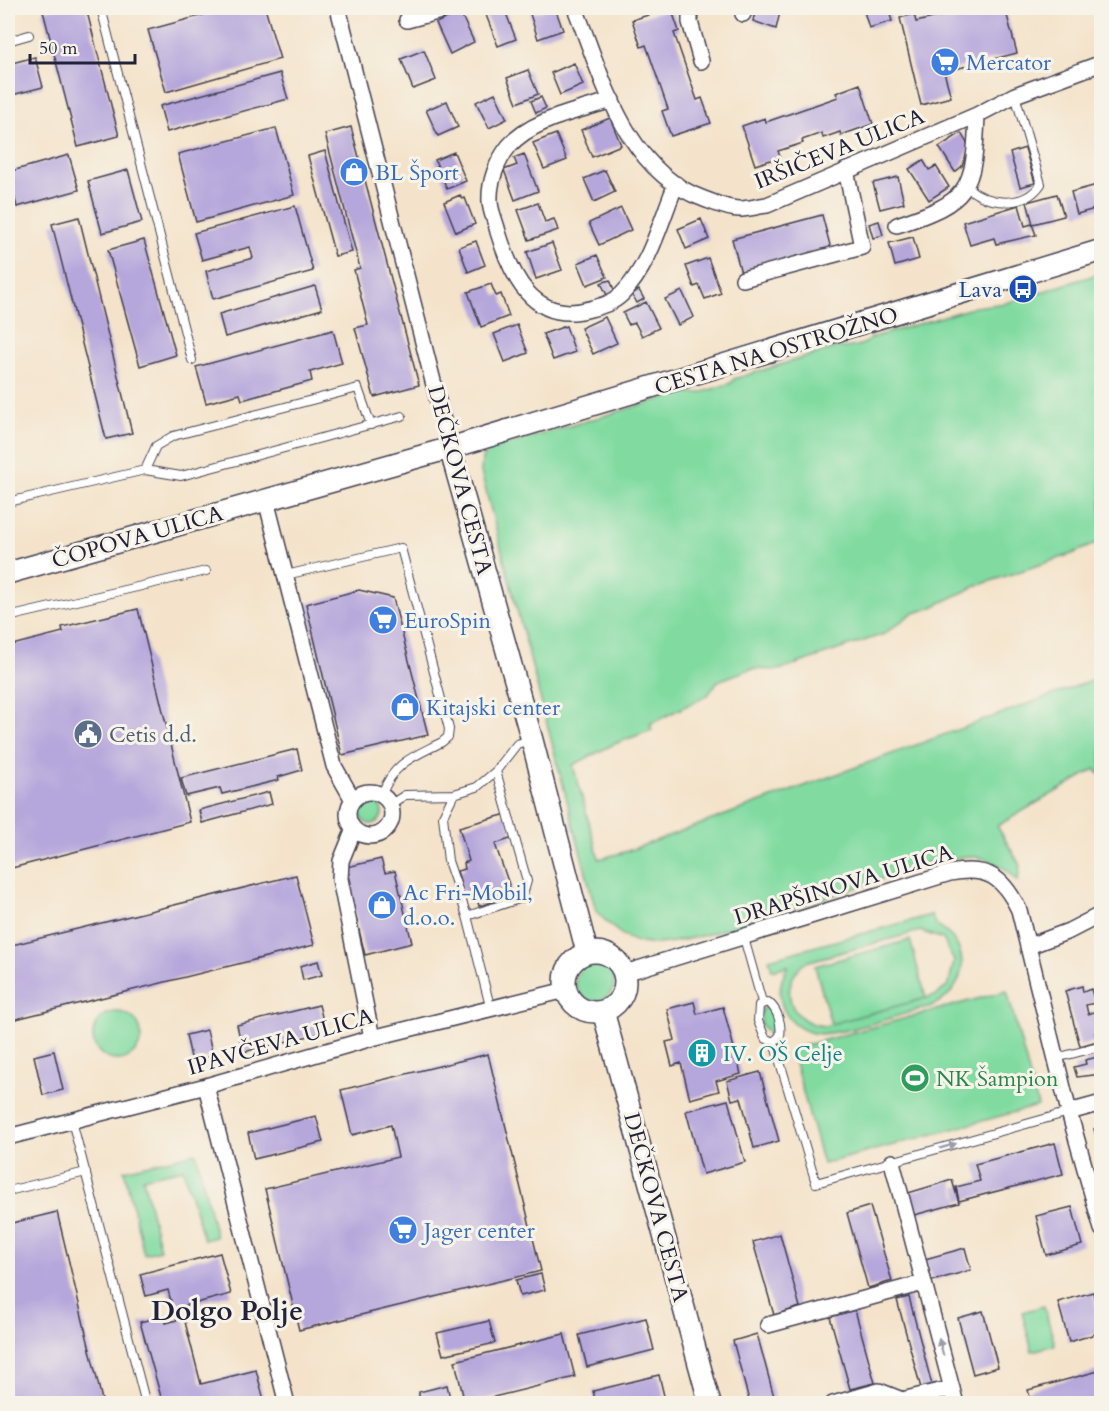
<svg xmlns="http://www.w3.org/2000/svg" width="1109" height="1411" viewBox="0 0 1109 1411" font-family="Cardo,serif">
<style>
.green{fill:#81dba1;stroke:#527e6e;stroke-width:1.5;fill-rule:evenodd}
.building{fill:#b5a6db}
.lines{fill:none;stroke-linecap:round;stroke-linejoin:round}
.lane-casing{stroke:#423f50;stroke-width:10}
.street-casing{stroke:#423f50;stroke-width:18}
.secondary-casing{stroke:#423f50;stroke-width:24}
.lane{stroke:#fff;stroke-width:8}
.street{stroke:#fff;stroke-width:15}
.secondary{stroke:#fff;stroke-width:21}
.oneway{fill:#9c9ca7}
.labels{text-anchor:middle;stroke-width:6;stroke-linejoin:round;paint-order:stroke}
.shop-label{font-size:22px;fill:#366cbe;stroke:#f7f3e8;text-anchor:start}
.street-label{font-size:22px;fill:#22223b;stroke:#f7f3e8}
.transit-label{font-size:22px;fill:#164399;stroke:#f7f3e8;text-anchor:end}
.service-label{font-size:22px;fill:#4e5e75;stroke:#f7f3e8;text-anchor:start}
.culture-label{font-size:22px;fill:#0d838f;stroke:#f7f3e8;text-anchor:start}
.leisure-label{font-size:22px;fill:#27864d;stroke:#f7f3e8;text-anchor:start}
.district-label{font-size:28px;font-weight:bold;fill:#22223b;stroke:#f7f3e8}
</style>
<rect width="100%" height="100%" fill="#f7f3e8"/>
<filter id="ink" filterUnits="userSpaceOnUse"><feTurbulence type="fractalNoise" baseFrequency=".0167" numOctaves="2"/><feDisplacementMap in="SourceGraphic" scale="12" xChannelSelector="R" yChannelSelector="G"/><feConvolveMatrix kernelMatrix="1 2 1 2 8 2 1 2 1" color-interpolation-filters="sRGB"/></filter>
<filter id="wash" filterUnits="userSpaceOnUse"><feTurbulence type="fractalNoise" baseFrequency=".008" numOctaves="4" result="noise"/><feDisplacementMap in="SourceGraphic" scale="24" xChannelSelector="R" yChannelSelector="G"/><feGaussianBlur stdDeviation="1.35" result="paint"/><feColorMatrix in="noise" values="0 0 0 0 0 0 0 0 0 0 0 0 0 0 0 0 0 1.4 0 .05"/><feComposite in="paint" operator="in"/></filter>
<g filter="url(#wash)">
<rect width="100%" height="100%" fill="#f4e3ca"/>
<!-- green -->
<path class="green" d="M1101,273V541L1072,554L976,586L930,608L911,614L884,634L779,670L750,669L718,681L708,695L650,724L652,730L614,744L573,765L599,859L625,852L1101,677V776L1095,769L997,826L1020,865L1018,881C1001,862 977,851 952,859L949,854C883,880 815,902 746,923C723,930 672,946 648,944C627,943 610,926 596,911L481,472L482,458L495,448L678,394L700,393L731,383L734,379L838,347C848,349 865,346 871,338L975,307L1006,303Z
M360 813a11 11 0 1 1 22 0a11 11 0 1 1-22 0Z
M931,915C935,928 945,929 953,939C972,964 958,996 931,1006C904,1013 837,1038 813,1033C801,1030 790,1022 784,1010C777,995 780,980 788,966L772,970L769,959ZM920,931L943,939L954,961L949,984L937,995L824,1026C788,1023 777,984 806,962Z
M910,940L926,998L831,1024L815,966Z
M576 982a19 19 0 1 1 38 0a19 19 0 1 1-38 0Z
M1007,991L1038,1106L823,1164L791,1049Z
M767,1007L775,1018L776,1033L771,1037L761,1025V1009Z
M93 1036a24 24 0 1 1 48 0a24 24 0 1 1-48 0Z
M196,1153L216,1237L204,1240L183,1169L143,1178L160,1250L144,1254L124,1170Z
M1044,1306L1055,1345L1032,1351L1022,1312Z"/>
<g id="blocks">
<!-- building -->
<path class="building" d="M55,8H86L119,136L78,147L43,11Z
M229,8H265L280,59L166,92L148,30Z
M504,8L516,39L498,46L486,15Z
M549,8H555L563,30L538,39L530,14Z
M671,8L679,31L674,33L697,100L702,98L711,123L671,136L662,111L668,109L646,45L641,47L632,20Z
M756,8H781L776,29L753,21Z
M863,8H888L892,21L869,28Z
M974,8H1005L1017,53L944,72L951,97L921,105L900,18L914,14L916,22Z
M460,12L474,42L450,54L436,23Z
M424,50L436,80L413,89L401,59Z
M35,57L43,87L8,96V64Z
M574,63L583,85L560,95L551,73Z
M528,70L538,94L517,103L507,78Z
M280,73L288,99L167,132L160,106Z
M860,84L873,124L841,135L840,132L823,138L822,133L802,140L803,143L778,151L780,157L755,165L742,126L765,118L766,122L838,97L836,93Z
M495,93L507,119L489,128L476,102Z
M541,97L546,108L536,113L531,101Z
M447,101L458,127L438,136L426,110Z
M610,118L621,145L592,157L581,130Z
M351,127L419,385L374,397L355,328L368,325L354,270L360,268L325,134Z
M276,128L294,195L196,222L178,154Z
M961,133L969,147L962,166L955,172L939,147Z
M556,134L567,160L544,169L533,143Z
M1025,148L1035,183L1020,187L1010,153Z
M325,151L352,252L335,256L308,156Z
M454,152L466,181L447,189L435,160Z
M524,154L538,191L515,200L504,170L517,165L514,158Z
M69,155L79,190L17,207L8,172Z
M923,160L929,170L936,166L949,187L929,200L909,169Z
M128,170L142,222L102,233L88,181Z
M605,170L615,192L594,202L584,179Z
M898,177L904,203L880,209L873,183Z
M1097,185L1102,207L1077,214L1071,192Z
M1057,194L1064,216L1033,224L1027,202Z
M460,195L462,199L465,198L475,224L456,232L444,202Z
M538,203L545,222L554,219L558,230L529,240L518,210Z
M1019,205L1025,226L1032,224L1036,235L996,244L994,238L970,245L963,222Z
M295,206L313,271L213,299L206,271L253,258L250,247L202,260L194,233Z
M621,208L631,230L599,245L589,223Z
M822,215L831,249L741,273L732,239Z
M79,217L132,433L106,439L52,224Z
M701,219L709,239L686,249L678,229Z
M879,221L883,235L873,238L869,224Z
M913,237L919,259L895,266L889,243Z
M144,240L176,355L140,366L108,250Z
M476,241L485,265L468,272L459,247Z
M552,243L562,270L536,279L527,252Z
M597,255L607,277L587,285L578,263Z
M708,258L721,293L705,299L699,285L694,287L686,266Z
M610,280L615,292L607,295L601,283Z
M491,284L496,296L501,294L509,316L481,327L468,292Z
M315,286L322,309L225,337L219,314Z
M639,290L644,299L637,303L632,294Z
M682,291L694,317L678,325L665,299Z
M646,302L659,328L642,336L635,323L629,325L623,313Z
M605,317L617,343L593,354L581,328Z
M517,325L528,353L505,362L494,334Z
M566,326L575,352L553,360L543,334Z
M333,330L342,363L310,372L312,381L242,400L240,394L206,403L196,367Z
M359,590L393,598L428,735L342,755L306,604Z
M138,609L190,822L8,869V646L63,632L62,627Z
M297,749L302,770L278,777L279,780L222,794L220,788L186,796L181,778Z
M269,792L272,804L202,823L199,810Z
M507,814L513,838L495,844L513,896L479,906L475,892L464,895L457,871L465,869L464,863L469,861L459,827Z
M381,859L385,873L395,871L412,943L365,955L348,884L351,883L347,867Z
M296,875L314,945L8,1021V946Z
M318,961L322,975L303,980L300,966Z
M1082,986L1083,992L1091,989L1095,1003L1086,1005L1088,1014L1097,1011L1102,1031L1095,1033L1097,1041L1080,1046L1065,991Z
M694,1002L697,1014L723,1007L741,1074L716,1081L719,1091L690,1099L681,1063L672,1066L666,1042L675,1040L667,1009Z
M319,1005L326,1032L243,1052L237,1025Z
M207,1030L213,1056L192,1062L186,1035Z
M54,1051L63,1090L43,1095L34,1056Z
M488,1054L541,1271L299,1330L265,1189L398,1157L391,1125L352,1135L341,1090Z
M1102,1056V1074L1077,1077L1074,1067L1086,1064L1085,1060Z
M760,1072L779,1141L754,1148L741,1098L732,1100L727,1081Z
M728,1100L745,1162L703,1174L686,1111Z
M316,1116L323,1142L254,1159L248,1133Z
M1102,1126V1152H1101L1094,1129Z
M1055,1143L1063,1174L959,1201L956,1187L980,1181L975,1164Z
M952,1180L959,1203L914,1215L908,1193Z
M870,1206L892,1281L868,1288L847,1213Z
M1072,1207L1082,1245L1046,1255L1036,1216Z
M57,1212L103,1404H8V1224Z
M780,1234L800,1307L774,1315L753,1242Z
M965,1248L971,1270L932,1281L925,1259Z
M220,1253L231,1294L173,1309L168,1290L146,1296L140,1274Z
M541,1274L545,1290L520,1296L516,1280Z
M1093,1292L1102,1332L1069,1342L1058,1302Z
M909,1297L933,1389L922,1392L897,1300Z
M855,1310L875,1383L850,1389L830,1317Z
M983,1311L998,1367L973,1374L958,1318Z
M163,1316L166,1323L184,1318L201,1384L256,1370L265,1404H163L140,1322Z
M646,1318L654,1350L587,1367L579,1335Z
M489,1321L495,1343L443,1355L437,1333Z
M564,1334L575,1377L465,1404L455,1361Z
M757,1334L776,1404H750L733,1341Z
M1102,1370V1404H1032L1028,1390Z
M659,1375L666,1404H596L593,1391Z
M447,1385L450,1398L447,1399L448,1404H419V1392Z
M1005,1399L1007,1404H992V1403Z"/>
</g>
</g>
<g filter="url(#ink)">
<use href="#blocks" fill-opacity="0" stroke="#423f50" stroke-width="1.5"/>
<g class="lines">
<!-- lane casing -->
<g class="lane-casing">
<path id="lane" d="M101,8L192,360
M8,41L29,35
M967,187C988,205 1024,209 1041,184L1015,95
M145,470L156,446L173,436L358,388L371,425
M8,502L145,470L181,476L402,416
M286,575L401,548L449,729L448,737L442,742C413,757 394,762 382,794
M8,617L206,571
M391,804L405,795L454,794
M467,916L522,898L527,881L496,771L517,744L530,740
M744,938L762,1002
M768,1002C778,1010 782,1024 780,1036L773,1042L765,1038L758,1021L759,1005Z
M491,1010L467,916L448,861L443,816L454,794L477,787L496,771
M774,1042L816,1183L1069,1112
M1056,1058L1102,1046
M72,1121L146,1404
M8,1191L86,1172"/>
</g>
<!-- street casing -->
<g class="street-casing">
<path id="street" d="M338,8L450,448
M575,8C603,78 625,171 704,199C715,203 728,209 739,209C748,209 758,206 767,205L977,115L1015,95L1102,63
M690,8V22L701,61
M1101,8H1102
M743,14L745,8
M407,20L452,8
M612,100C579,111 532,119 509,146C497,161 489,182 490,201C490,211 496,222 498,232C511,275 533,325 590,309C602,306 613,303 622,294C650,266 661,220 676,184
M897,225C970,201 974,191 977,115
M743,279L862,247L846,170
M266,500L334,766L353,800
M348 814a22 22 0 1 1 44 0a22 22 0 1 1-44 0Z
M354,829L341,861L340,879L372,1038
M1029,946L1069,931L1102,914
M625,973L950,873C988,866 1003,877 1019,910L1069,1112L1102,1229
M206,1086L287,1404
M1069,1112L1102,1103
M8,1137L206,1086L372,1038L566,990
M892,1162L956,1404
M768,1325L923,1283
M833,1404L879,1391L902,1400L952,1388"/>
</g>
<!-- secondary casing -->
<g class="secondary-casing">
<path id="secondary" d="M450,448L532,740L587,952
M8,573L450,448L1102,250
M565 982a30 30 0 1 1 60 0a30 30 0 1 1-60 0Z
M603,1011L710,1404"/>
</g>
<!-- lane -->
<use href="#lane" class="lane"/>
<!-- street -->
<use href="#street" class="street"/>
<!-- secondary -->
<use href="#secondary" class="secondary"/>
</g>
<!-- one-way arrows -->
<defs><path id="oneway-solid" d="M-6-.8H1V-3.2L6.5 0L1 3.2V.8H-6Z" transform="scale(1.5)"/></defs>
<g class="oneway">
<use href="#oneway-solid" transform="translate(948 1146) rotate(-16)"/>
<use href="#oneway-solid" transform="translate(941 1347) rotate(-105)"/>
</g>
</g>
<!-- icons -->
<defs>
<g id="supermarket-disc" transform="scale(1.5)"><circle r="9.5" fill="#3f7fe0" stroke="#f7f3e8"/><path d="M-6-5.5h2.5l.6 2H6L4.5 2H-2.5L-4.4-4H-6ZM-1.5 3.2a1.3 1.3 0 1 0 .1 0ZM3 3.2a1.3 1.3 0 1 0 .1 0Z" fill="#fff"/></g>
<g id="shop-disc" transform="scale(1.5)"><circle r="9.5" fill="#3f7fe0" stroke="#f7f3e8"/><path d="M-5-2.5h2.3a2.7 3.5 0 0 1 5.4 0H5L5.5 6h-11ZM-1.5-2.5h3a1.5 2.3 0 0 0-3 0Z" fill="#fff"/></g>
<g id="bus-disc" transform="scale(1.5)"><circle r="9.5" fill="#1a4fb4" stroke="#f7f3e8"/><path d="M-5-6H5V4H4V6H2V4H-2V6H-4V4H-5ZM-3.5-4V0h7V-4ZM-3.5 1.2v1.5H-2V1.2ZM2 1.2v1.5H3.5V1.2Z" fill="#fff"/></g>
<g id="civic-disc" transform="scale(1.5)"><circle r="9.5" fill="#5c6f8a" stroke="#f7f3e8"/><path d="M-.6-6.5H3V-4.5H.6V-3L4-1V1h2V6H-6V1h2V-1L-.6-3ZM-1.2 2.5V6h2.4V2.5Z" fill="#fff"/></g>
<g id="building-disc" transform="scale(1.5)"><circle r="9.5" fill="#0f9aa8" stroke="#f7f3e8"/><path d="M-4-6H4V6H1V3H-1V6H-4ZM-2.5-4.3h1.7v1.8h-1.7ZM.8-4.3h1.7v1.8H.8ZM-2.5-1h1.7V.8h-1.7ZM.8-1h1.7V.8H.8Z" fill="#fff"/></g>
<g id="stadium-disc" transform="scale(1.5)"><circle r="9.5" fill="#2e9e5b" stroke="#f7f3e8"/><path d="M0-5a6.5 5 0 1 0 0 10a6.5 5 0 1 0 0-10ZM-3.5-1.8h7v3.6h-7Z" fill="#fff"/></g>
</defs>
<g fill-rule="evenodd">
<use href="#supermarket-disc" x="945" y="62"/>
<use href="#shop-disc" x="354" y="172"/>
<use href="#bus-disc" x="1023" y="289"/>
<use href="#supermarket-disc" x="383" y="620"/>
<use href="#shop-disc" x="405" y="707"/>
<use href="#civic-disc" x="88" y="734"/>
<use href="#shop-disc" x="382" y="905"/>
<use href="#building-disc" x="702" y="1053"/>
<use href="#stadium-disc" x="915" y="1078"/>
<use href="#supermarket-disc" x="403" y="1230"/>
</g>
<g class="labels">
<!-- shop labels -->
<g class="shop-label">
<text x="966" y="70">Mercator</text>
<text x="375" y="180">BL Šport</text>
<text x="404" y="628">EuroSpin</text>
<text x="426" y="715">Kitajski center</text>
<text x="403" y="900">Ac Fri-Mobil,<tspan x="403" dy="25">d.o.o.</tspan></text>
<text x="424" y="1238">Jager center</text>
</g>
<!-- street labels -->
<g class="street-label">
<text transform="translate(839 148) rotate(-22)" y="8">IRŠIČEVA ULICA</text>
<text transform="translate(776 350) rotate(-17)" y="8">CESTA NA OSTROŽNO</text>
<text transform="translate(461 480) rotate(75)" y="8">DEČKOVA CESTA</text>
<text transform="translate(137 536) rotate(-16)" y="8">ČOPOVA ULICA</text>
<text transform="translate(843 884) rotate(-17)" y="8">DRAPŠINOVA ULICA</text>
<text transform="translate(280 1041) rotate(-16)" y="8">IPAVČEVA ULICA</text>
<text transform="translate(657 1207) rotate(75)" y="8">DEČKOVA CESTA</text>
</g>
<!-- transit labels -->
<g class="transit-label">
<text x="1002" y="297">Lava</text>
</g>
<!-- service labels -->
<g class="service-label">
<text x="109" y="742">Cetis d.d.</text>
</g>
<!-- culture labels -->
<g class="culture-label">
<text x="723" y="1061">IV. OŠ Celje</text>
</g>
<!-- leisure labels -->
<g class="leisure-label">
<text x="936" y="1086">NK Šampion</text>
</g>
<!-- district labels -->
<g class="district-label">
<text x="227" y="1320">Dolgo Polje</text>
</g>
</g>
<!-- margin -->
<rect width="1109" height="1411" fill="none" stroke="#f7f3e8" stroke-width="30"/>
<!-- scale -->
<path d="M30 54v9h105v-9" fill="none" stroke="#22223b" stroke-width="3"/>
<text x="39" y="54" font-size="18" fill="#22223b" stroke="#f7f3e8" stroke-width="4.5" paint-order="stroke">50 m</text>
</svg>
